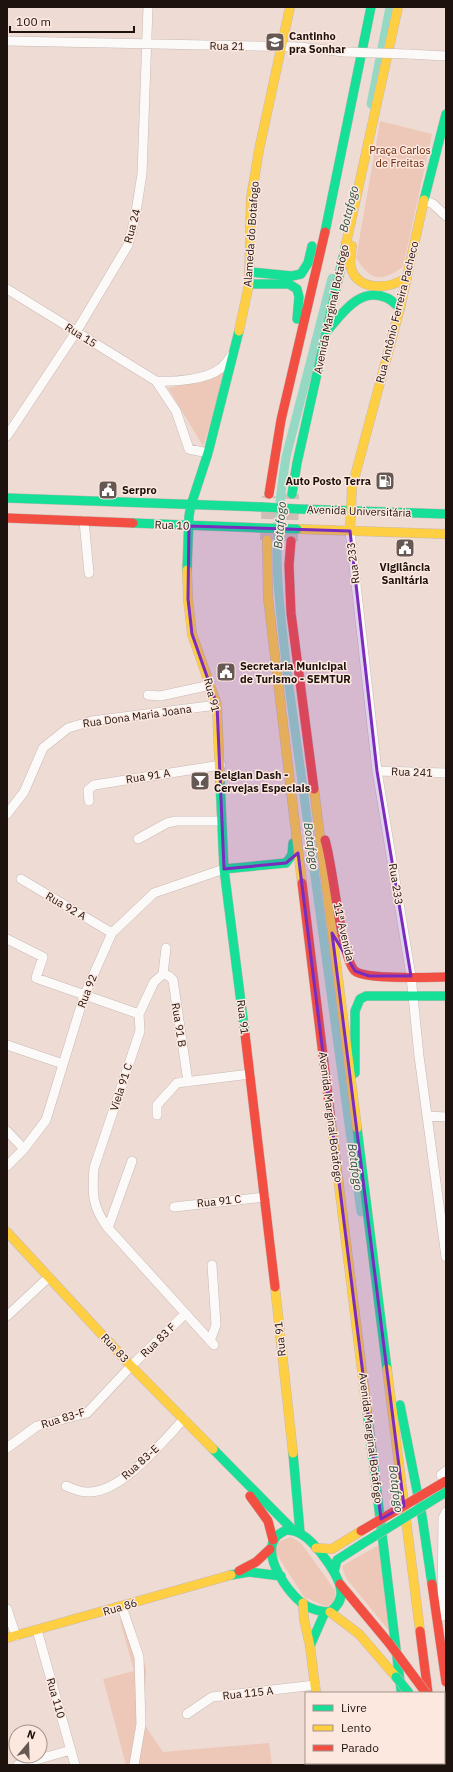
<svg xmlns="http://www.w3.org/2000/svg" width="453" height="1772" viewBox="0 0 453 1772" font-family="'IBM Plex Sans',sans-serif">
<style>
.green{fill:#edc7b7}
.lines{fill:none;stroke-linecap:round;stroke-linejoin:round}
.canal{stroke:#95d9c5;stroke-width:9}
.primary-tunnel{stroke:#cfbeb6;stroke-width:14;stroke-dasharray:14 7;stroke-linecap:butt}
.street-casing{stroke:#c8b9b4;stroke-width:10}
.fast-casing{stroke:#c8b9b4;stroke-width:10}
.slow-casing{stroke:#c8b9b4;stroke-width:10}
.jam-casing{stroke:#c8b9b4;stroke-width:10}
.street{stroke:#fcfaf9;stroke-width:9}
.fast{stroke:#16e098;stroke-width:9}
.slow{stroke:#ffcf43;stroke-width:9}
.jam{stroke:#f24e42;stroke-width:9}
.street-bridge-casing{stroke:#c8b9b4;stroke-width:10;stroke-linecap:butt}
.fast-bridge-casing{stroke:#c8b9b4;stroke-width:10;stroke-linecap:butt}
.jam-bridge-casing{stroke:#c8b9b4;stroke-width:10;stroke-linecap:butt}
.street-bridge{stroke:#fcfaf9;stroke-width:9}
.fast-bridge{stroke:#16e098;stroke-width:9}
.jam-bridge{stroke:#f24e42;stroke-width:9}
.marked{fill:#7b2cbf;fill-opacity:0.2;stroke:#7b2cbf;stroke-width:3;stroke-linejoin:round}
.labels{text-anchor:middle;stroke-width:3;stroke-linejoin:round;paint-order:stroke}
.poi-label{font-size:11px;font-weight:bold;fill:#1d120d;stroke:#fde8e0;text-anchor:start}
.street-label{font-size:11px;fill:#1d120d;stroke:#fde8e0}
.park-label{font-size:11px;fill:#692300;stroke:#fde8e0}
.water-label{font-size:12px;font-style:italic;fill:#27554a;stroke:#fde8e0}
</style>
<rect width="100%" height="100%" fill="#eedcd4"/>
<!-- green -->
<path class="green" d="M380,121L432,134L403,267C380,282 372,282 356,258Z
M228,372L203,446L168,388Z
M291,1537L301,1543L335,1590L336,1600L327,1607L304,1597L275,1552L277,1543L285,1539Z
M384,1542L394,1637L346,1578L342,1566Z
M131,1617L146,1669L144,1724L163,1752L269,1743L272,1765H126L103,1679L134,1671L120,1620Z"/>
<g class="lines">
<!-- canal -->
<path class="canal" d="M371,104L390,7
M332,278L286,457C281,489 277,522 277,554C277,594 283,633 287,672L361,1212"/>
<!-- primary-tunnel -->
<path class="primary-tunnel" d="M267,540L269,496
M291,541L292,494"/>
<!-- street casing -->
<g class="street-casing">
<path id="street" d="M7,41L299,47L345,52
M408,54L446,56
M424,200L433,204L446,216
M7,289L156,381C173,382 207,380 221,368C225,365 228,360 231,356
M156,381L176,411L189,449L208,453
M7,436L76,332L128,245L135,218L142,174L148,7
M84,521L89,573
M350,531L377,771L411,976L419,1056L446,1257
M148,695L160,696L211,685
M377,771L446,773
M89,801L88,790L94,785L221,765
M7,814L24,792L43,748L68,728L92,721L217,705
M138,839L167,823L176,821H222
M21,879L112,933
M7,939L43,957L36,978L139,1014
M166,948L163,974L154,982L139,1014L140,1031L94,1168C92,1193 92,1207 108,1228L214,1345
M163,974L169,976L173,980L188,1082
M7,1045L63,1064
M157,1115V1105L177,1083L250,1074
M427,1116L446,1117
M7,1131L24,1149
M7,1166L24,1149L46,1120L84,996L112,933L154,893L224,869
M174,1207L265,1197
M108,1228L132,1161
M7,1316L49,1277
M210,1341L216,1325L212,1265
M7,1448L37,1426L87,1413L131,1366L185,1314
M441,1475L446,1471
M66,1486C74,1489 81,1493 90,1492C123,1491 162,1442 184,1419
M122,1607L139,1657L141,1724L134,1765
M7,1609L16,1636
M442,1616L443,1518L446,1512
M37,1630L75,1765
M187,1714L212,1697L315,1685
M18,1765L71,1750"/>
</g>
<!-- fast casing -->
<g class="fast-casing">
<path id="fast" d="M424,200L446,114
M325,232L371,7
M250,272L292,276L301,274L308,263L312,246
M249,284H289L297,289L299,297L297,319
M328,330C343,312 361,286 387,298C392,300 396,305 400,308
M292,494L297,463L346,244
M7,498L262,507
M298,509L446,514
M133,523L261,528
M187,570L189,516L191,505L208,453L239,331
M220,780L224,869L245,1034
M224,869L286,863L292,855L293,843
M355,1073V1011L360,999L366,996H446
M357,1128L387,1369
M400,1405L422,1516L432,1584
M367,1411L401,1690
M213,1449L293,1530
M293,1453L300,1532
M286,1530C292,1530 296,1531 301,1534C315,1542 342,1577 341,1594C341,1602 336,1607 330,1612C321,1612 311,1609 303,1604C288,1592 261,1556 276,1537C278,1534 283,1532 286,1530Z
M334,1572L337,1560L362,1544
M231,1575L249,1572L281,1576
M310,1646L325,1612
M444,1735L446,1738
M438,1763V1765"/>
</g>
<!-- slow casing -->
<g class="slow-casing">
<path id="slow" d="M346,244L398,7
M352,246C351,253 349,262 351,268C358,292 390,289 406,278
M239,331L249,284L251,198L259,150L290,7
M297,529L446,534
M350,531L352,487L400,308L424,200
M267,540L268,598L302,883
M187,570L188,599L192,634L217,705L220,780
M314,789L357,1128
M331,1121L367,1411
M7,1232L131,1366L213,1449
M275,1287L293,1453
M387,1369L420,1631
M316,1548L332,1549L361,1531
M303,1603L304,1619L310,1646L316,1693
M330,1612L359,1634L396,1677
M7,1638L231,1575
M444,1716L446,1719
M323,1763V1765
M409,1763L410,1765"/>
</g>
<!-- jam casing -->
<g class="jam-casing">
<path id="jam" d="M269,494L281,420L325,232
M7,518L133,523
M291,541L289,565L291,613L314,789
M325,840C333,864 341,959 355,971C366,980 429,977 446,977
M302,883L331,1121
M245,1034L275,1287
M250,1496L268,1521L273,1540
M239,1571L256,1562L270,1549
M340,1584L389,1643
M432,1584L446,1682
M420,1631L428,1693"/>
</g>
<!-- street -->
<use href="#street" class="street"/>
<!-- fast -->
<use href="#fast" class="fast"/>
<!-- slow -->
<use href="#slow" class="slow"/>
<!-- jam -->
<use href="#jam" class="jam"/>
<!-- street-bridge casing -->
<g class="street-bridge-casing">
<path id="street-bridge" d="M345,52L408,54"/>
</g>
<!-- fast-bridge casing -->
<g class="fast-bridge-casing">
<path id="fast-bridge" d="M262,507L298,509
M261,528L297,529
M362,1544L446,1492
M396,1677L409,1693"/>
</g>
<!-- jam-bridge casing -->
<g class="jam-bridge-casing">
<path id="jam-bridge" d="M361,1531L446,1481
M389,1643L426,1693"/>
</g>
<!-- street-bridge -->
<use href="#street-bridge" class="street-bridge"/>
<!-- fast-bridge -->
<use href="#fast-bridge" class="fast-bridge"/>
<!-- jam-bridge -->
<use href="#jam-bridge" class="jam-bridge"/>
</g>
<!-- marked area -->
<path class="marked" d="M189,526L350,531L377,771L411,976H369L355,971L332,933L404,1506L381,1519L298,853L286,863L224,869L217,705L192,634L188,599Z"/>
<!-- icons -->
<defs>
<g id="school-square" transform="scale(1)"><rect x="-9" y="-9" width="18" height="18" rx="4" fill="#665953" stroke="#fde8e0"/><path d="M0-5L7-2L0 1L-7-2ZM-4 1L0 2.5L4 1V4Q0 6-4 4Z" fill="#fff"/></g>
<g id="fuel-square" transform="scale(1)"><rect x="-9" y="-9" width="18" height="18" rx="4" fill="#665953" stroke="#fde8e0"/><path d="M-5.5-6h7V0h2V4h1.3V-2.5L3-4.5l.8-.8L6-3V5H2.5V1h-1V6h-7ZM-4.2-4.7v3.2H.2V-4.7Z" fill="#fff"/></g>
<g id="civic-square" transform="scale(1)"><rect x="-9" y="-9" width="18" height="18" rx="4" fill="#665953" stroke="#fde8e0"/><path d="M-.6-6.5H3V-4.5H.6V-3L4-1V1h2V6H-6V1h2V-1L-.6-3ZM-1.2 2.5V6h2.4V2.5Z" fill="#fff"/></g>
<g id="bar-square" transform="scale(1)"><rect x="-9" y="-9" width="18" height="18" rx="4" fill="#665953" stroke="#fde8e0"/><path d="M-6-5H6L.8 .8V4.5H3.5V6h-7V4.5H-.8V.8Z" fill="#fff"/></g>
</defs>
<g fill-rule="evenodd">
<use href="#school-square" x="275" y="42"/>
<use href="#fuel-square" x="385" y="481"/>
<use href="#civic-square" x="108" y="490"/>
<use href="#civic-square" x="405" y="548"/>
<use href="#civic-square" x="226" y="672"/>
<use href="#bar-square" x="200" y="781"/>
</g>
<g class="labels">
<!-- poi labels -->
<g class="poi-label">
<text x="289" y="40">Cantinho<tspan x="289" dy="13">pra Sonhar</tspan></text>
<text x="371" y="485" text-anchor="end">Auto Posto Terra</text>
<text x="122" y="494">Serpro</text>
<text x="405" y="571" text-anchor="middle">Vigilância<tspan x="405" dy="13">Sanitária</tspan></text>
<text x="240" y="670">Secretaria Municipal<tspan x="240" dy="13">de Turismo - SEMTUR</tspan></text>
<text x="214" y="779">Belgian Dash -<tspan x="214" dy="13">Cervejas Especiais</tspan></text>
</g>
<!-- street labels -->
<g class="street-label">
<text transform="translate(227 46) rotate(1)" y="4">Rua 21</text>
<text transform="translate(132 226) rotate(-75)" y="4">Rua 24</text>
<text transform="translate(251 234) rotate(-86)" y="4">Alameda do Botafogo</text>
<text transform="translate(331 309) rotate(-78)" y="4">Avenida Marginal Botafogo</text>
<text transform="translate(397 312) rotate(-76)" y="4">Rua Antônio Ferreira Pacheco</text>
<text transform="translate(81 335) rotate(32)" y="4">Rua 15</text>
<text transform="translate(359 511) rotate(2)" y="4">Avenida Universitária</text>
<text transform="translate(172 525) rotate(2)" y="4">Rua 10</text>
<text transform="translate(353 563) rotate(-97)" y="4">Rua 233</text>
<text transform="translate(212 695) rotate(76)" y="4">Rua 91</text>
<text transform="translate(137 716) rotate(-8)" y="4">Rua Dona Maria Joana</text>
<text transform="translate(412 772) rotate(2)" y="4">Rua 241</text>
<text transform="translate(148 776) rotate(-9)" y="4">Rua 91 A</text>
<text transform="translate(396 884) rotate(81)" y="4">Rua 233</text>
<text transform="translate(66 906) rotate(30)" y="4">Rua 92 A</text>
<text transform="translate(344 932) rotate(77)" y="4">11ª Avenida</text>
<text transform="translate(87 991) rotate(-69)" y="4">Rua 92</text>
<text transform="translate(243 1017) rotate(83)" y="4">Rua 91</text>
<text transform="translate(179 1025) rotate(81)" y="4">Rua 91 B</text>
<text transform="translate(121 1087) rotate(-72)" y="4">Viela 91 C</text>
<text transform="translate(331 1117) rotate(83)" y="4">Avenida Marginal Botafogo</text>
<text transform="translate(219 1201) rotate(-6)" y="4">Rua 91 C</text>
<text transform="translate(280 1339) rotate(-96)" y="4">Rua 91</text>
<text transform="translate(158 1340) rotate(-44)" y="4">Rua 83 F</text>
<text transform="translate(115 1348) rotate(47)" y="4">Rua 83</text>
<text transform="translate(63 1418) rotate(-17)" y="4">Rua 83-F</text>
<text transform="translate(371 1438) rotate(83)" y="4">Avenida Marginal Botafogo</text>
<text transform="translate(140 1462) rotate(-42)" y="4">Rua 83-E</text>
<text transform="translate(120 1607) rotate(-16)" y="4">Rua 86</text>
<text transform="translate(248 1693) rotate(-6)" y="4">Rua 115 A</text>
<text transform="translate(56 1698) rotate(74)" y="4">Rua 110</text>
</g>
<!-- park labels -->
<g class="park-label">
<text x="400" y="154">Praça Carlos<tspan x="400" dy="13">de Freitas</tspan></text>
</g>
<!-- water labels -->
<g class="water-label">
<text transform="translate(349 209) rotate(-76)" y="4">Botafogo</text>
<text transform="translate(280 525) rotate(-85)" y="4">Botafogo</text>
<text transform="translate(311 846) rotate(82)" y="4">Botafogo</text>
<text transform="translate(355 1167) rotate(82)" y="4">Botafogo</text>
<text transform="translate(396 1489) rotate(83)" y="4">Botafogo</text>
</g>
</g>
<!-- border -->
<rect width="453" height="1772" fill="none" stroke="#1d120d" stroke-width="16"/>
<!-- legend -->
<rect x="305" y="1692" width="140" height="72" fill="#fde8e0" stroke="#a3928c"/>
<rect x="313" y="1705" width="20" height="6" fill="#16e098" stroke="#a3928c"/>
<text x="341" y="1712" font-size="12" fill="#1d120d">Livre</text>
<rect x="313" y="1725" width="20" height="6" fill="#ffcf43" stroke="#a3928c"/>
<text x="341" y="1732" font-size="12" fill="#1d120d">Lento</text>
<rect x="313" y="1745" width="20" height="6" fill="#f24e42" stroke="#a3928c"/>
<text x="341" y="1752" font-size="12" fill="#1d120d">Parado</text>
<!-- north arrow -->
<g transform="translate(28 1744) rotate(19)"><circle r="19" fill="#fde8e0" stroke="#a3928c"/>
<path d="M0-3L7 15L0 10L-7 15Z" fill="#665953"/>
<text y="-6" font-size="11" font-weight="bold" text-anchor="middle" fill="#1d120d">N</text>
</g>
<!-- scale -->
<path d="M10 26v6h124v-6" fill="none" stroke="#1d120d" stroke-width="2"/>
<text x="16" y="26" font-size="12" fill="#1d120d" stroke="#fde8e0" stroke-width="3" paint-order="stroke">100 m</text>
</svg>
